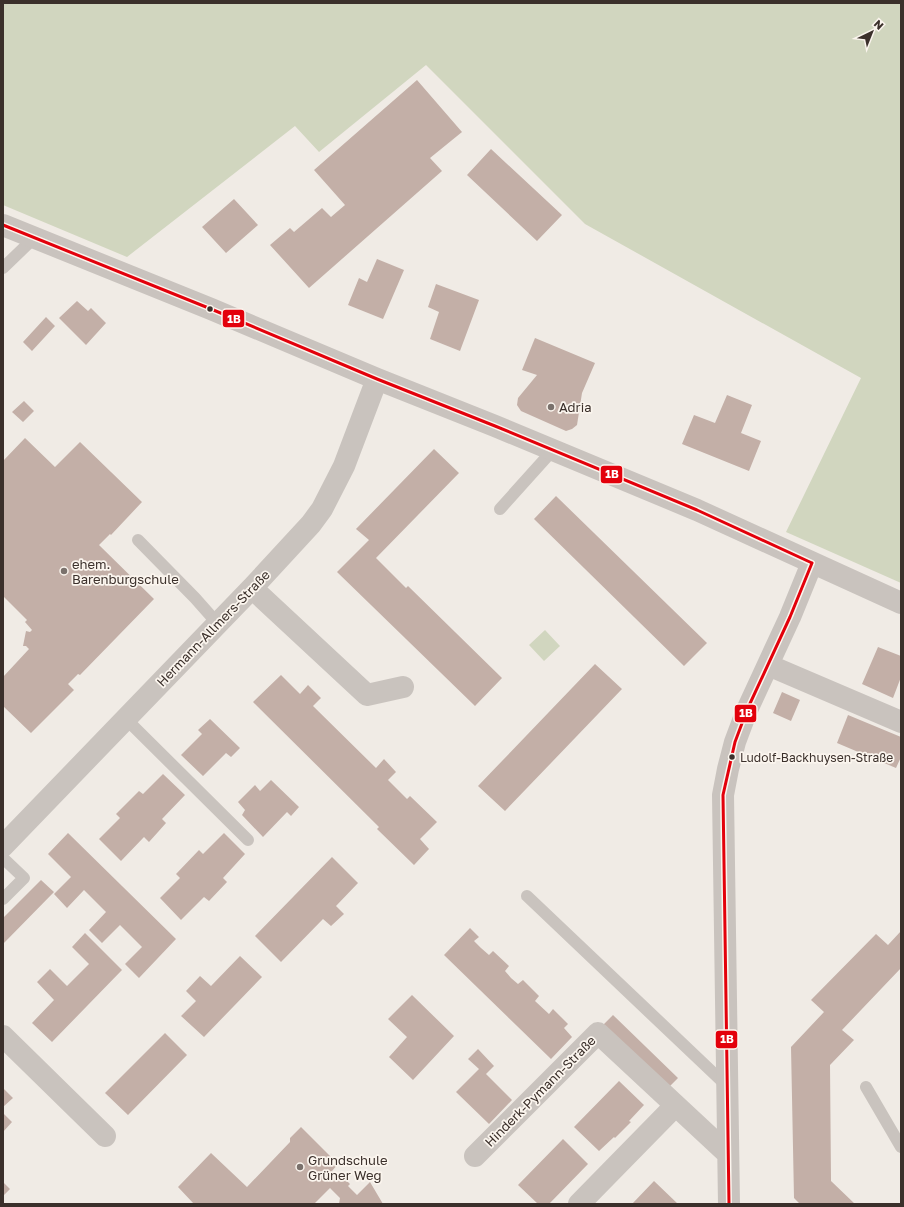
<svg xmlns="http://www.w3.org/2000/svg" width="904" height="1207" viewBox="0 0 904 1207" font-family="'Golos Text',sans-serif">
<style>
.green{fill:#d1d6bf}
.building{fill:#c3afa7}
.lines{fill:none;stroke-linecap:round;stroke-linejoin:round}
.lane{stroke:#c9c3be;stroke-width:12}
.street{stroke:#c9c3be;stroke-width:22}
.bus-1-casing{stroke:#fbf5ee;stroke-width:6}
.bus-1{stroke:#e3000b;stroke-width:3}
.bus-dot{fill:#3b302b;stroke:#fbf5ee;stroke-width:1.5}
.poi-dot{fill:#7a716c;stroke:#fbf5ee;stroke-width:1.5}
.labels{text-anchor:middle;stroke-width:3.5;stroke-linejoin:round;paint-order:stroke}
.bus-label{font-size:12px;fill:#3b302b;stroke:#fbf5ee;text-anchor:start}
.poi-label{font-size:13px;fill:#3b302b;stroke:#fbf5ee;text-anchor:start}
.street-label{font-size:13px;fill:#3b302b;stroke:#fbf5ee}
.line-badge{stroke:#fbf5ee;stroke-width:1.5}
.badge-label{font-size:11px;text-anchor:middle;font-weight:bold;fill:#fff}
</style>
<rect width="100%" height="100%" fill="#f0ebe5"/>
<!-- green -->
<path class="green" d="M3,3H901V583L786,532L861,378L585,224L426,65L319,152L295,126L127,257L3,205Z
M545,630L560,646L544,661L529,645Z"/>
<!-- building -->
<path class="building" d="M417,80L462,132L430,158L442,171L309,288L270,245L290,228L294,232L322,208L331,217L345,205L314,170Z
M491,149L562,215L537,241L467,175Z
M234,199L258,225L226,253L202,227Z
M377,259L404,270L383,319L348,305L359,278L367,282Z
M436,284L479,300L460,351L430,339L439,312L428,307Z
M77,301L88,311L91,308L106,323L86,345L59,318Z
M46,317L55,326L32,351L23,342Z
M535,338L595,363L582,393L577,425L572,429L566,431L521,411L517,405L518,398L537,375L522,370Z
M727,395L752,405L741,433L761,441L749,471L682,444L694,415L715,423Z
M24,401L34,411L23,422L12,412Z
M25,438L55,467L80,442L142,502L111,535L110,534L99,545L154,599L80,675L78,674L68,684L74,690L31,733L3,706V677L29,649L26,646H23L26,631L30,632L32,630L25,622L27,620L3,596V461Z
M434,449L459,473L376,558L406,588L408,586L502,678L475,706L337,572L369,540L356,529Z
M556,496L707,643L684,666L534,519Z
M878,647L901,656V677L893,698L862,684Z
M595,664L622,689L505,811L478,786Z
M281,675L300,694L308,685L321,698L313,706L376,768L384,759L396,772L388,780L407,799L410,796L437,822L420,839L429,849L414,865L377,829L379,827L253,702Z
M782,692L800,700L791,721L773,713Z
M848,715L901,737V757L896,768L837,743Z
M210,719L240,748L231,757L226,753L203,776L181,755L202,734L198,730Z
M163,774L185,795L162,819L166,823L158,832L149,842L144,837L121,861L99,839L120,818L116,814L139,791L143,794Z
M271,780L299,807L291,816L287,812L263,837L242,815L245,810L238,802L255,785L260,791Z
M68,833L176,939L139,978L125,964L142,947L120,925L102,943L89,930L106,912L84,890L67,908L54,894L71,877L48,854Z
M224,833L245,854L223,878L227,882L209,901L204,897L181,920L160,898L180,878L176,874L199,850L203,854Z
M332,857L358,883L336,906L344,914L331,926L323,919L281,962L255,936Z
M41,880L54,892L3,944V918Z
M470,928L479,937L474,941L481,948L489,955L493,951L509,966L505,971L511,978L518,984L523,980L539,996L535,1001L549,1014L553,1009L568,1024L564,1028L572,1037L551,1059L444,955Z
M901,931V968L842,1030L854,1040L830,1065L831,1181L855,1204H800L794,1198L791,1047L824,1012L811,1000L876,934L888,945Z
M85,933L122,970L52,1042L32,1023L54,1000L37,982L50,969L67,986L89,964L72,947Z
M240,956L262,977L204,1037L181,1016L196,1001L186,991L200,976L211,986Z
M412,995L454,1036L413,1080L389,1057L407,1037L388,1019Z
M613,1015L678,1078L666,1090L601,1027Z
M165,1033L187,1055L128,1115L105,1093Z
M478,1049L494,1066L486,1074L512,1100L489,1124L456,1092L479,1069L468,1059Z
M619,1081L644,1105L629,1121L631,1122L615,1138L614,1137L599,1151L574,1127Z
M3,1088L13,1098L3,1107Z
M3,1113L12,1122L3,1132Z
M301,1127L338,1164L332,1171L341,1179L343,1177L350,1184L348,1186L357,1195L370,1182L383,1204H339L340,1198L330,1188L314,1204H194L178,1187L211,1153L247,1187L290,1142V1138Z
M563,1139L588,1164L549,1204H538L518,1185Z
M654,1181L678,1204H632Z
M3,1182L10,1189L3,1196Z"/>
<g class="lines">
<!-- lane -->
<path class="lane" d="M3,268L34,238
M500,509L553,450
M138,540L195,598L218,624
M126,719L248,840
M3,858L24,878L3,899
M527,896L727,1086
M866,1087L901,1147"/>
<!-- street -->
<path class="street" d="M3,225L211,309L377,379L495,426L697,510L901,603
M252,588L367,695L403,687
M768,665L901,722
M3,846L252,588L311,524L322,509L344,466L377,379
M3,1036L105,1136
M475,1156L598,1033L728,1154
M579,1204L675,1106
M729,1204L723,795L728,769L735,742L747,710L790,617L812,563"/>
<!-- bus-1 casing -->
<g class="bus-1-casing">
<path id="bus-1" d="M3,225L211,309L377,379L495,426L697,510L812,563
M729,1204L723,795L735,742L747,710L790,617L812,563"/>
</g>
<!-- bus-1 -->
<use href="#bus-1" class="bus-1"/>
</g>
<!-- markers -->
<g class="bus-dot">
<circle cx="210" cy="309" r="3.5"/>
<circle cx="732" cy="757" r="3.5"/>
</g>
<g class="poi-dot">
<circle cx="551" cy="407" r="4"/>
<circle cx="64" cy="571" r="4"/>
<circle cx="300" cy="1167" r="4"/>
</g>
<g class="labels">
<!-- bus labels -->
<g class="bus-label">
<text x="740" y="762">Ludolf-Backhuysen-Straße</text>
</g>
<!-- poi labels -->
<g class="poi-label">
<text x="559" y="412">Adria</text>
<text x="72" y="569">ehem.<tspan x="72" dy="15">Barenburgschule</tspan></text>
<text x="308" y="1165">Grundschule<tspan x="308" dy="15">Grüner Weg</tspan></text>
</g>
<!-- street labels -->
<g class="street-label">
<text transform="translate(213 628) rotate(-46)" y="5">Hermann-Allmers-Straße</text>
<text transform="translate(540 1091) rotate(-45)" y="5">Hinderk-Pymann-Straße</text>
</g>
</g>
<g class="line-badge">
<rect x="222" y="309" width="23" height="19" rx="4" fill="#e3000b"/>
<rect x="600" y="465" width="23" height="19" rx="4" fill="#e3000b"/>
<rect x="734" y="704" width="23" height="19" rx="4" fill="#e3000b"/>
<rect x="715" y="1030" width="23" height="19" rx="4" fill="#e3000b"/>
</g>
<g class="badge-label">
<text x="234" y="323">1B</text>
<text x="612" y="478">1B</text>
<text x="746" y="717">1B</text>
<text x="727" y="1043">1B</text>
</g>
<!-- border -->
<rect width="904" height="1207" fill="none" stroke="#3b302b" stroke-width="8"/>
<!-- north arrow -->
<g transform="translate(872 32) rotate(43)" stroke="#fbf5ee" stroke-width="3" paint-order="stroke">
<path d="M0-3L7 15L0 10L-7 15Z" fill="#3b302b"/>
<text y="-6" font-size="11" font-weight="bold" text-anchor="middle" fill="#3b302b">N</text>
</g>
</svg>
